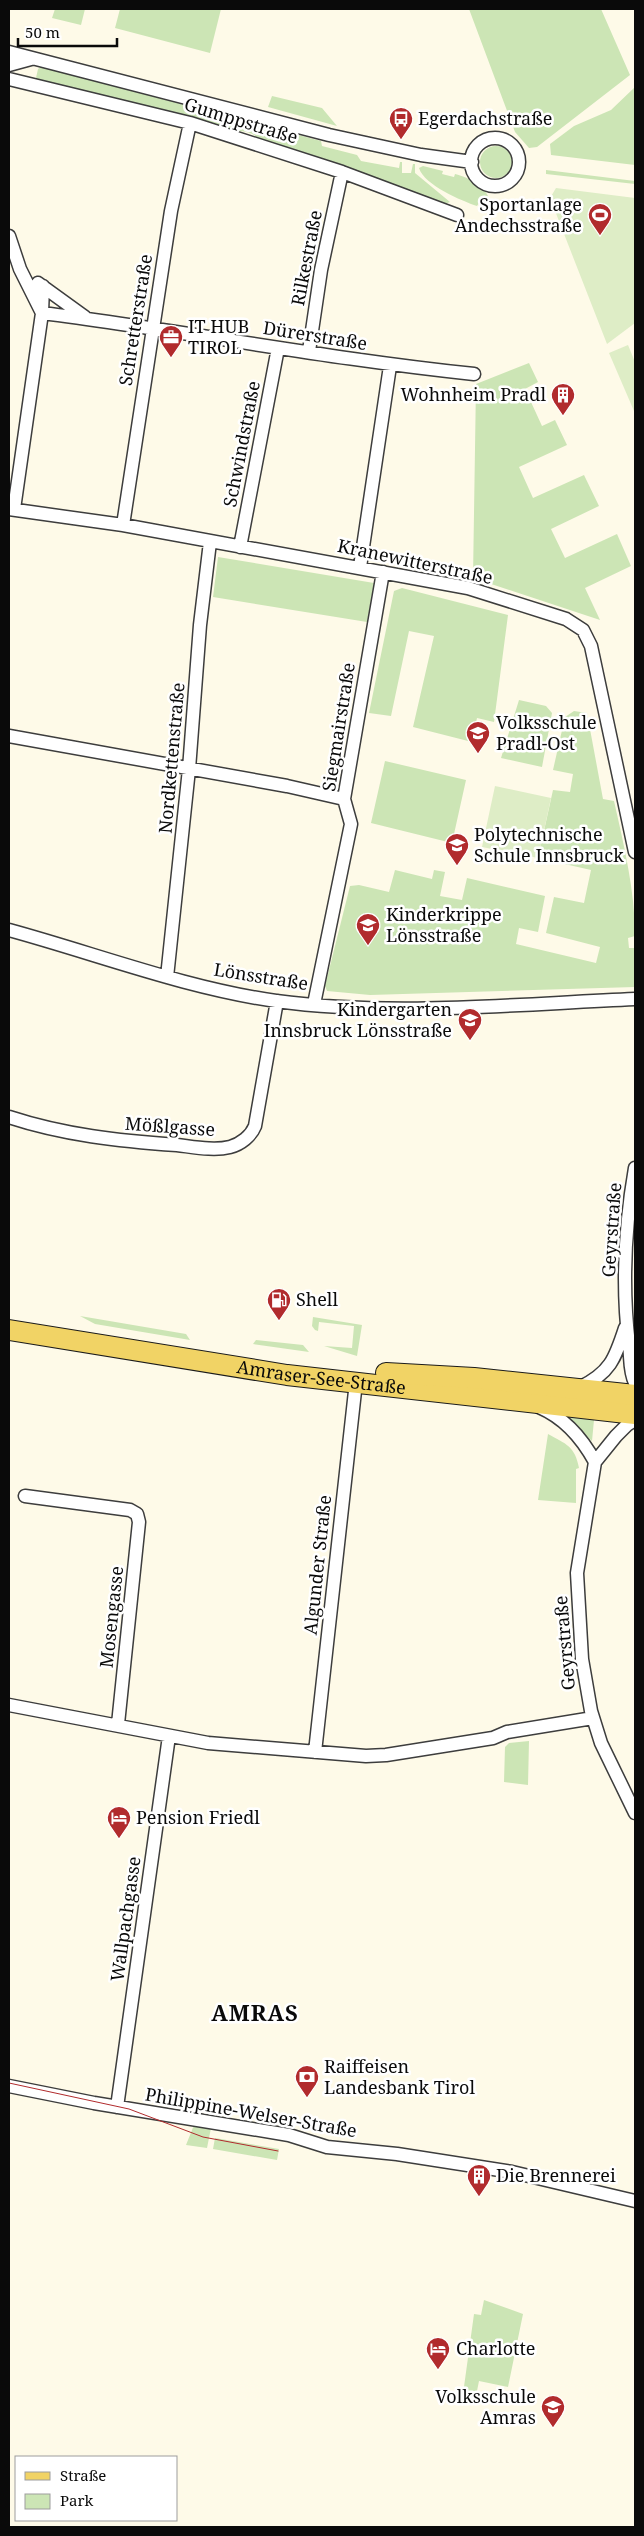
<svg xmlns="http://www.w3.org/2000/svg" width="644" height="2536" viewBox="0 0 644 2536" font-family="'Noto Serif',serif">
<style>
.green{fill:#cce5b5}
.pitch{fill:#deedc6}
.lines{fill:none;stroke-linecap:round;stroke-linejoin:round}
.minor-casing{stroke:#3d3d3d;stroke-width:15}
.primary-casing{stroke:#1b1b1b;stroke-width:22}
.minor{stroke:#fff;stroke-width:12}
.primary{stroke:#f1d365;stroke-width:20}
.tram{stroke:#b12b2d;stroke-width:1}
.labels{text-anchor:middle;stroke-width:5;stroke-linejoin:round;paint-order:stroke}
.poi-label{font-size:18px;fill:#0a0a0a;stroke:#fff;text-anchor:start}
.street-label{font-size:18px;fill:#0a0a0a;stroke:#fff}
.district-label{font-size:22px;font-weight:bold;letter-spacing:1px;fill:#0a0a0a;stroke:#fff}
</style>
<rect width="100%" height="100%" fill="#fefae8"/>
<!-- green -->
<path class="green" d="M55,9H85L81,25L52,18Z
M120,9H221L210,53L115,28Z
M469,9H601L630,75L537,147L529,148L515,132Z
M41,67L321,141L322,146L357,155L361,161L399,168L400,162H402V173H411L413,164H415V173L450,202L442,205L331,162L259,139C254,133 242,129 234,132L115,100L108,96L90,94L38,81L36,78L38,69Z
M635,87V165L551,155L550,144L574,126L611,110Z
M272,96L322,108L337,126L268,107Z
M480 162a16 16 0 1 1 32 0a16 16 0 1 1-32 0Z
M423,166L443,171L442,174L454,177L455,174C470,178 489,187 490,204L479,203L477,206C462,201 424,185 419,168Z
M546,170L635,181V184L546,174Z
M529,363L538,382L525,389L542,426L555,420L567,445L519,467L533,498L584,475L599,506L551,529L565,558L617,534L631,566L585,588L600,620L473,578L476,384Z
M218,557L374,583L367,622L213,597Z
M402,588L508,615L494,722L477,718L472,742L413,727L434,636L409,631L391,716L369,713L394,591Z
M519,700L546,706L552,713L542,767L501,758Z
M574,711L587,713L603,799L614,801C624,846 635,890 635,936L628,938L629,948H635V987L370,995L327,991L325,986L350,886L359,885L389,892L395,870L432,879L434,870L445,872L440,896L462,900L467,878L545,896L538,932L519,928L516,944L596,963L600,947L546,933L554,897L584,903L591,870L538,858L553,790L570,792L573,774L553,770L565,717Z
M385,761L466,780L452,843L371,823Z
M80,1316L186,1334L190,1340L95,1324Z
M313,1317L362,1325L357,1356L324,1346L352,1348L354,1326L319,1322L318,1331L315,1330L312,1326Z
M256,1340L303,1345L309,1352L253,1344Z
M566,1417L594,1420L592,1441Z
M548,1434C566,1444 575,1446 579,1468L576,1469V1503L538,1500Z
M529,1741L528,1785L504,1782L505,1747L509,1743Z
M194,2125L211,2128L207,2148L186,2145Z
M215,2138L279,2149L277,2160L213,2149Z
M484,2300L523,2314L508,2387L479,2381L476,2396L463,2394L474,2314L481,2315Z"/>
<!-- pitch -->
<path class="pitch" d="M556,188L635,198V323L607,344L550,198Z
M628,345L635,362L634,411L609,353Z
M495,786L551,798L538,858L482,847Z"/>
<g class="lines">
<!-- minor casing -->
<g class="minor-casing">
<path id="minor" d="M9,52L329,135L421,155L472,162
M9,65L31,59
M9,79L190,123L342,172L457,215
M471 162a24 24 0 1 1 48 0a24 24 0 1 1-48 0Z
M9,236L20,269L42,313C186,331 329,359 474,374
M38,283L85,317
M309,351L321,270L342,172
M9,509L123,525L468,588L566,619L583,630L591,646L635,852
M14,509L42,313L43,286
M123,525L171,211L190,123
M240,547L278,348
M360,567L390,366
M9,736L287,786L344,799
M9,930C97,954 185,988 276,1001C394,1017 517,1004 635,999
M167,977L189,769L200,625L210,542
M314,1004L351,824L344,799L383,572
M9,1117C64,1135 119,1141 177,1145C194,1147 214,1151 230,1147C241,1144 251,1136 255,1126L277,1001
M635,1168C625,1225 622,1288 629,1345C631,1359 629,1370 635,1383
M579,1388C610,1373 615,1359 625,1328
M539,1407C565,1418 582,1438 595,1462
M635,1420L627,1425L616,1436L595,1462L577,1573L582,1659L591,1711L601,1743L635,1813
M25,1496L130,1510L137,1514L139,1522L118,1724
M9,1705L208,1743L366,1756L386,1755L493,1738L507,1732L593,1718
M315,1752L356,1382
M9,2086L94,2103L289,2135L327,2147L397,2154L512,2172L635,2201
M117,2107L169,1736"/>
</g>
<!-- primary casing -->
<g class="primary-casing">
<g id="primary">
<path id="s1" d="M9,1330L287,1375L635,1414"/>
<path d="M386,1373L474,1378L635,1395"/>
</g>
</g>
<!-- minor -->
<use href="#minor" class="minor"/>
<!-- primary -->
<use href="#primary" class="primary"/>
<!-- tram -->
<path class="tram" d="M9,2083L129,2109L203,2137L278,2151"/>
</g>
<!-- icons -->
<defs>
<g id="bus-pin" transform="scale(1.25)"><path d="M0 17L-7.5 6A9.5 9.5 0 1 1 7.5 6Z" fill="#b12b2d" stroke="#fff"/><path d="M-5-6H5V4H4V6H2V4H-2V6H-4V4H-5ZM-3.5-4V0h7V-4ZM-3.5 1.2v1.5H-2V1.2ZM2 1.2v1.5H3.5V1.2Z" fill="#fff"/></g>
<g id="stadium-pin" transform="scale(1.25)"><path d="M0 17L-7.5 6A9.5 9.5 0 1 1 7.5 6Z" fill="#b12b2d" stroke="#fff"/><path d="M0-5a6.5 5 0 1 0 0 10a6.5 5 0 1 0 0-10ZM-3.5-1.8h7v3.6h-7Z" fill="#fff"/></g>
<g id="office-pin" transform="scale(1.25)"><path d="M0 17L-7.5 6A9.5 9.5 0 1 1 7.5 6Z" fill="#b12b2d" stroke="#fff"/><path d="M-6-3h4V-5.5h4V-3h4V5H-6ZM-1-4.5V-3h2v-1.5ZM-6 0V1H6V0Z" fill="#fff"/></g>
<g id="building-pin" transform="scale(1.25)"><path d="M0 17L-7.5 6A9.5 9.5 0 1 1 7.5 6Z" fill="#b12b2d" stroke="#fff"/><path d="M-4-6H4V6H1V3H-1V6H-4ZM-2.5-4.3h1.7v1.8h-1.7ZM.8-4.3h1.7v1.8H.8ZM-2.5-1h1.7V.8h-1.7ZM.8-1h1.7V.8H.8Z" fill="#fff"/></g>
<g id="school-pin" transform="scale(1.25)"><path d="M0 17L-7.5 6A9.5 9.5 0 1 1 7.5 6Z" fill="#b12b2d" stroke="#fff"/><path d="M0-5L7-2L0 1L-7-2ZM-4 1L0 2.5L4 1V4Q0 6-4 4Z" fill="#fff"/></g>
<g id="fuel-pin" transform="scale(1.25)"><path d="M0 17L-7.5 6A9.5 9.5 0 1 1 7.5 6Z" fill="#b12b2d" stroke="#fff"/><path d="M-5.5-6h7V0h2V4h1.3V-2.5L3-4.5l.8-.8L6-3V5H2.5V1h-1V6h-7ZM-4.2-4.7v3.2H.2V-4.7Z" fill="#fff"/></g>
<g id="hotel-pin" transform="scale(1.25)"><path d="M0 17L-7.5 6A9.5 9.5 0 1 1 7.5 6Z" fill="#b12b2d" stroke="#fff"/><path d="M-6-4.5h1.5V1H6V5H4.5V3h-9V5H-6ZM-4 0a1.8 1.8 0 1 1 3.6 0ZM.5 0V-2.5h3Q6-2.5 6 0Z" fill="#fff"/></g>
<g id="bank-pin" transform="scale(1.25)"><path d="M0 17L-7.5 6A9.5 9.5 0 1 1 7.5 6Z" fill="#b12b2d" stroke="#fff"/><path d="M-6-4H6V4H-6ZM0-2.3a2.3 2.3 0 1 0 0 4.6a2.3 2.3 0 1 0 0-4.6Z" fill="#fff"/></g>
</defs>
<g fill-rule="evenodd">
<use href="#bus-pin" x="401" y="119"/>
<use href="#stadium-pin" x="600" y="215"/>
<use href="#office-pin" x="171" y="337"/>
<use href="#building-pin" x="563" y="395"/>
<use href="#school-pin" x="478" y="733"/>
<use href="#school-pin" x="457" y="845"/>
<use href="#school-pin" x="368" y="925"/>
<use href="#school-pin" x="470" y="1020"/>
<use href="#fuel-pin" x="279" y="1300"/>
<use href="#hotel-pin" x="119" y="1818"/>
<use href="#bank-pin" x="307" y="2077"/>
<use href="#building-pin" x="479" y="2176"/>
<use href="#hotel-pin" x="438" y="2349"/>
<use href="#school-pin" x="553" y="2407"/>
</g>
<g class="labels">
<!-- poi labels -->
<g class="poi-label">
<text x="418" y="125">Egerdachstraße</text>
<text x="582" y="211" text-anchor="end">Sportanlage<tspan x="582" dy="21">Andechsstraße</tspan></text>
<text x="188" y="333">IT HUB<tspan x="188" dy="21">TIROL</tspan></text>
<text x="546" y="401" text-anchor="end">Wohnheim Pradl</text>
<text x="496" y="729">Volksschule<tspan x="496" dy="21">Pradl-Ost</tspan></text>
<text x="474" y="841">Polytechnische<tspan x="474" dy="21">Schule Innsbruck</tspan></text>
<text x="386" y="921">Kinderkrippe<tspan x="386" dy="21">Lönsstraße</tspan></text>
<text x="452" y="1016" text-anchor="end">Kindergarten<tspan x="452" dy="21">Innsbruck Lönsstraße</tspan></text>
<text x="296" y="1306">Shell</text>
<text x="136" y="1824">Pension Friedl</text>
<text x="324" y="2073">Raiffeisen<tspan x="324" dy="21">Landesbank Tirol</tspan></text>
<text x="496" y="2182">Die Brennerei</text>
<text x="456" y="2355">Charlotte</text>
<text x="536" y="2403" text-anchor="end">Volksschule<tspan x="536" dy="21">Amras</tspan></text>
</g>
<!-- street labels -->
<g class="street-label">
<text transform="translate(241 121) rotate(17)" y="6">Gumppstraße</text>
<text transform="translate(307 258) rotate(-79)" y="6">Rilkestraße</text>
<text transform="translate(136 320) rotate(-81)" y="6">Schretterstraße</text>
<text transform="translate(315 336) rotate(9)" y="6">Dürerstraße</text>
<text transform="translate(242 444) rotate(-79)" y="6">Schwindstraße</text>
<text transform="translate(415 562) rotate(12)" y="6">Kranewitterstraße</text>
<text transform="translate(339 727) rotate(-81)" y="6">Siegmairstraße</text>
<text transform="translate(172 758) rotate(-85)" y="6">Nordkettenstraße</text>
<text transform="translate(261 977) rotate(9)" y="6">Lönsstraße</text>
<text transform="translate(170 1127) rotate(4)" y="6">Mößlgasse</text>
<text transform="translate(612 1230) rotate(-86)" y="6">Geyrstraße</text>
<text dy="6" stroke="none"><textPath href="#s1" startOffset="316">Amraser-See-Straße</textPath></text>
<text transform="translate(318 1565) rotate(-84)" y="6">Algunder Straße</text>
<text transform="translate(112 1617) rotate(-84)" y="6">Mosengasse</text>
<text transform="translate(565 1643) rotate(-95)" y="6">Geyrstraße</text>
<text transform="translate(126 1919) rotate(-82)" y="6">Wallpachgasse</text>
<text transform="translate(251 2113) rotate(10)" y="6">Philippine-Welser-Straße</text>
</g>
<!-- district labels -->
<g class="district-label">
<text x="255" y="2021">AMRAS</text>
</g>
</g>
<!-- border -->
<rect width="644" height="2536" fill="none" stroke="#0a0a0a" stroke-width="20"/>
<!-- legend -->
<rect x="15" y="2456" width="162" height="65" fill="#ffffff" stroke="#9d9d9d"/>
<rect x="25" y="2472" width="25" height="8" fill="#f1d365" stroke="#9d9d9d"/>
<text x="60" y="2481" font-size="15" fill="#0a0a0a">Straße</text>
<rect x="25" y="2494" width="25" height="15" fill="#cce5b5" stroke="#9d9d9d"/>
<text x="60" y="2506" font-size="15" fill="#0a0a0a">Park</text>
<!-- scale -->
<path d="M18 38v8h99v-8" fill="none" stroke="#0a0a0a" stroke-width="2.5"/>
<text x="25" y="38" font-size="15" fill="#0a0a0a" stroke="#ffffff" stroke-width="4" paint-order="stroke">50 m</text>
</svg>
